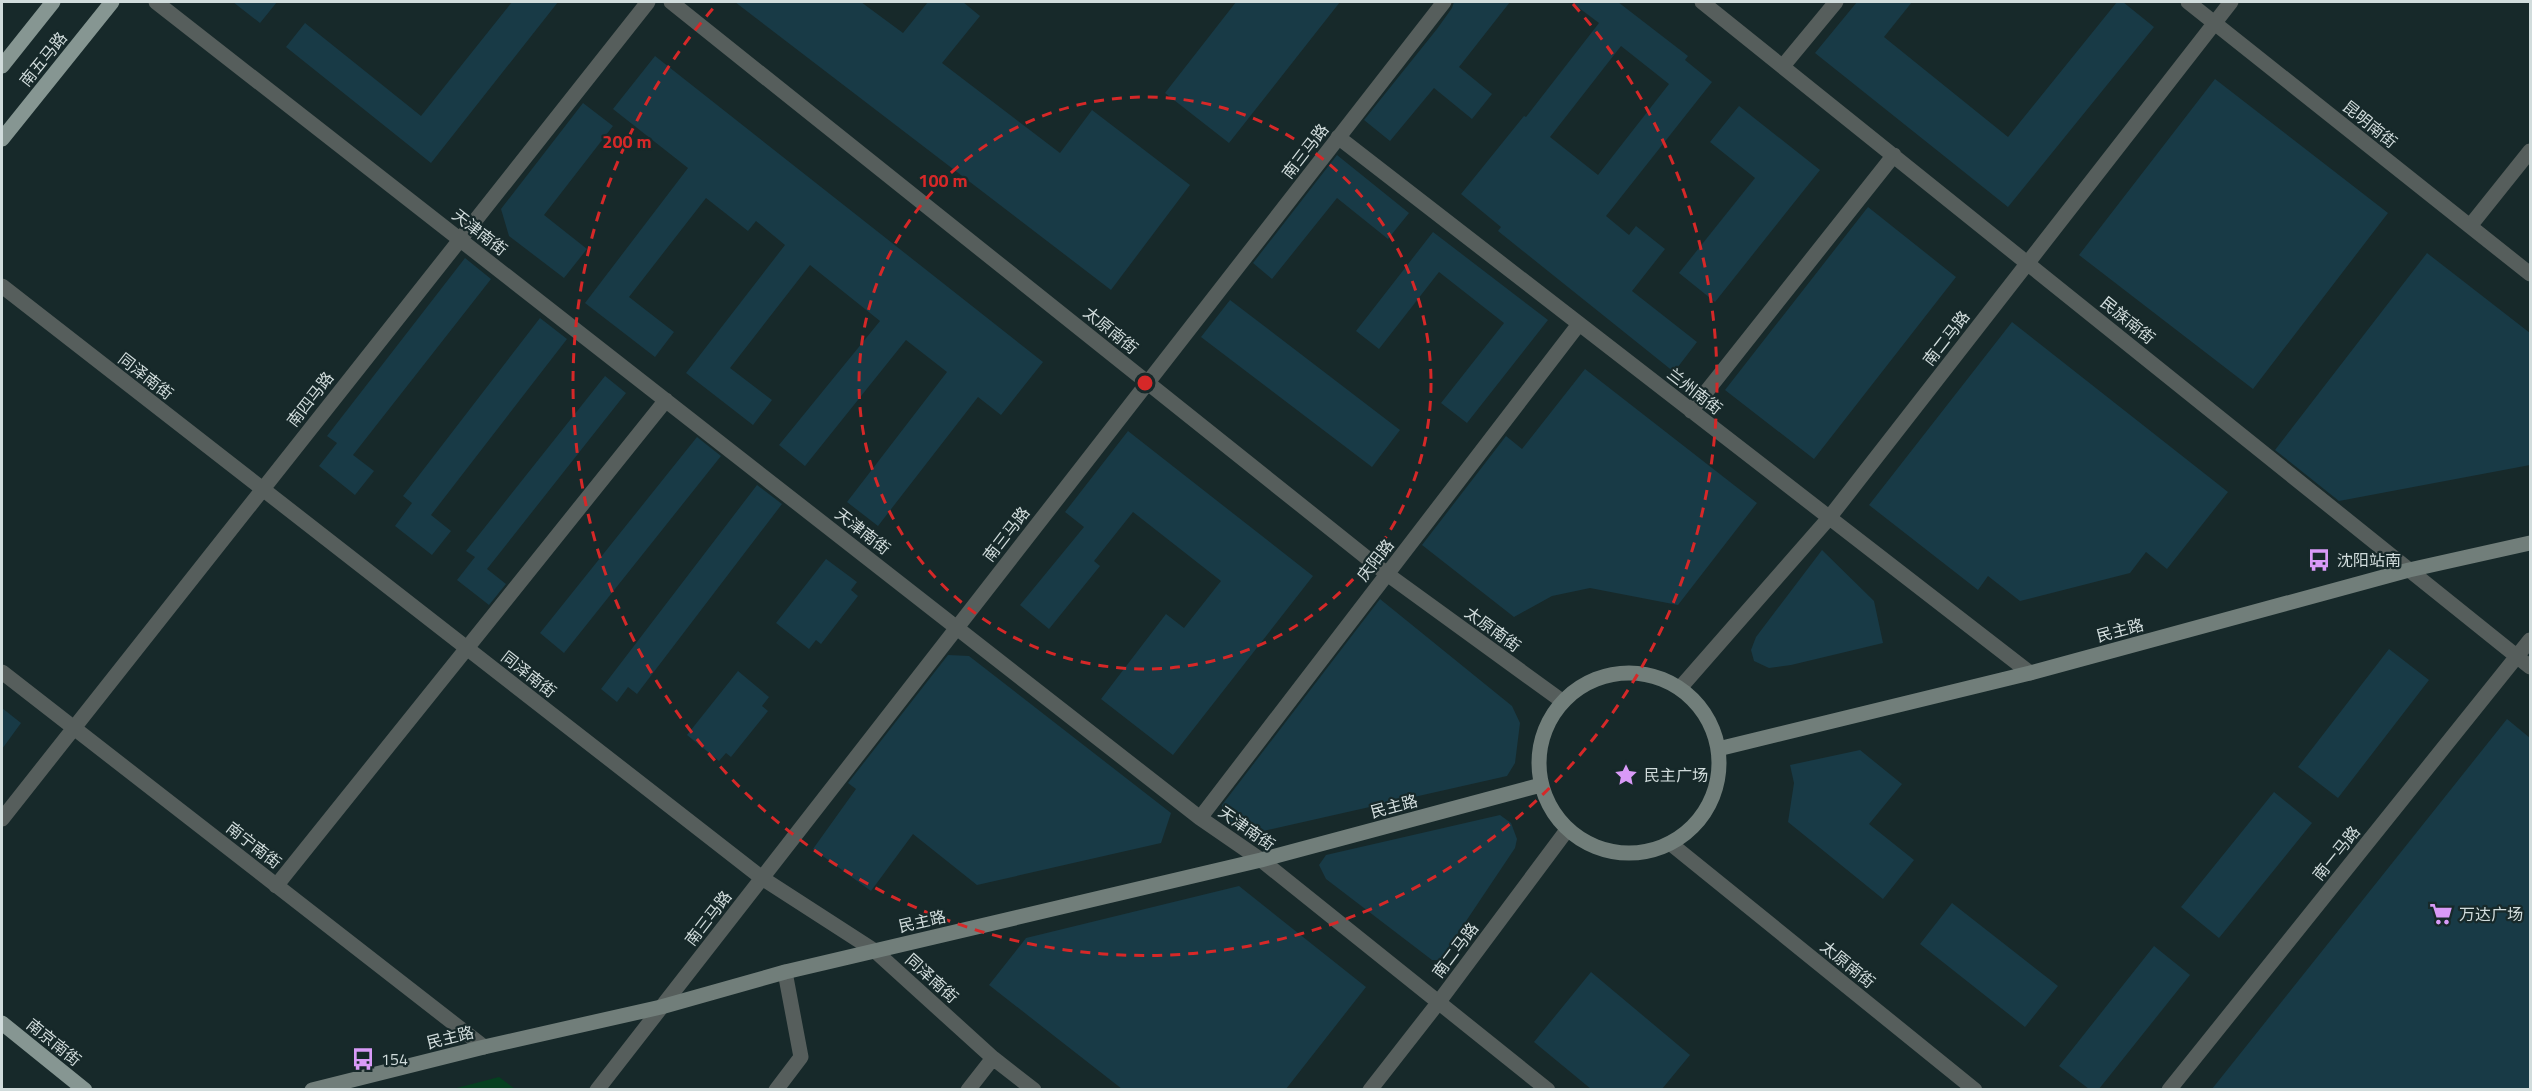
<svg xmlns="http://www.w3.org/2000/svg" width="2532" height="1091" viewBox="0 0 2532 1091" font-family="'Titillium Web','Noto Sans SC',sans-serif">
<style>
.green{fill:#054020}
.building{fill:#183a46;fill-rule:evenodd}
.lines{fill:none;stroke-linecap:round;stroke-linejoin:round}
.street{stroke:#565e5c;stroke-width:15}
.secondary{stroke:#717e7a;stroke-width:15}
.primary{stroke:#869692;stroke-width:15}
.ring{fill:none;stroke:#d62828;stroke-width:3;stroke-dasharray:10 8}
.labels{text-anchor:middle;stroke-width:4.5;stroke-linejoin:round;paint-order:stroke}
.street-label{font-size:16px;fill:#d1dcdc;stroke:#17292a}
.poi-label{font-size:16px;fill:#d1dcdc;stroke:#17292a;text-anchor:start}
.centre{fill:#d62828;stroke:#17292a;stroke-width:3}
.ring-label{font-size:18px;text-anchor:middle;font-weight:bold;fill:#d62828;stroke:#17292a;stroke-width:4.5;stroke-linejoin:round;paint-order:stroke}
</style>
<rect width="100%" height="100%" fill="#17292a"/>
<!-- green -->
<path class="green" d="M499,1077L515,1089H453Z"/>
<!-- building -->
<path class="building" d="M233,2H277L260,23Z
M512,2H558L431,163L286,47L305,23L421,116Z
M735,2H861L903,33L928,2H963L980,16L942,63L1060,153L1092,110L1190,185L1111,290Z
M1236,2H1340L1229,143L1165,93Z
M1454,2H1510L1459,67L1492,94L1472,119L1434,88L1390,141L1364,120L1437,29L1452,8Z
M1571,2H1618L1688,56L1685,60L1712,82L1606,216L1629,235L1636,226L1665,249L1632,291L1697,342L1674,372L1498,231L1501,227L1461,194L1524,116L1526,117L1599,23ZM1621,46L1669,84L1598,175L1550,137Z
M1857,2H1912L1884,37L2008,137L2117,2H2123L2154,27L2008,207L1815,53Z
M655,56L1043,362L1001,415L978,397L878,526L847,502L947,372L906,340L805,466L779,445L880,321L810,265L730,368L772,400L753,425L686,373L785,245L756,221L748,231L706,198L629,297L674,332L655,357L585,303L688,168L613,109Z
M2215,79L2388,213L2253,389L2079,255Z
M583,103L613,126L544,215L587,249L564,278L509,236L501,209Z
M1739,106L1820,170L1715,302L1679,273L1755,178L1710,142Z
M1337,155L1409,213L1388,239L1337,198L1272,279L1253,263Z
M1868,207L1956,277L1814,459L1725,390Z
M1433,232L1548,320L1467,423L1441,403L1504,323L1439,272L1379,349L1356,331Z
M2427,253L2530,333V465L2339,501L2275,450Z
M465,258L491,279L353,455L374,471L355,495L319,466L337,443L327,436Z
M1230,300L1400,430L1372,467L1201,337Z
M540,318L567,339L431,515L451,531L432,555L395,526L412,503L403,496Z
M2012,322L2228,492L2167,569L2146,552L2130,573L2020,601L1988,576L1978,590L1869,505Z
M1585,369L1757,503L1678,605L1590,588L1552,596L1514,617L1422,545L1506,436L1522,449Z
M605,376L626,393L487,569L506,584L489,605L457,580L475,557L466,551Z
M1128,431L1313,576L1173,755L1101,699L1166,614L1184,628L1221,581L1133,512L1094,561L1100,566L1049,629L1020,605L1084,527L1065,512Z
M697,437L721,456L564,653L540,633Z
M757,485L782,504L637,694L628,687L617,702L601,689Z
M1822,550L1874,601L1883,643L1791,665L1769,668L1754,661L1751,650L1756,637Z
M826,559L857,582L851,590L858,596L821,644L816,640L809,649L776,623Z
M1380,599L1512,706L1520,723L1515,763L1507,776L1263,831L1233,825L1223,814L1222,805Z
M2389,649L2429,680L2338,798L2298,767Z
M948,655L969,656L1171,813L1161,843L977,885L913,834L871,891L813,849L856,789L848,783Z
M738,671L769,697L762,706L768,711L731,757L726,753L719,761L687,735Z
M2,708L21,723L2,749Z
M2507,719L2530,738V1089H2212Z
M1860,750L1902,784L1869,824L1914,860L1883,899L1788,822L1794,783L1790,765Z
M2274,792L2312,823L2219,938L2181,907Z
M1500,815L1511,823L1517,839L1515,848L1440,960H1432L1326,879L1319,865L1326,855Z
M1239,886L1366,987L1286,1089H1122L989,985L1026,938Z
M1952,903L2058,986L2025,1027L1920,944Z
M2154,946L2190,975L2099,1089H2089L2059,1066Z
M1591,972L1690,1055L1662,1089H1591L1534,1042Z"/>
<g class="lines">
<!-- street -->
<path class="street" d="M156,2L1200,818L1261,860L1548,1090
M671,2L1387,574L1562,701
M1702,2L2530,667
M2188,2L2530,274
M1783,66L1836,2
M1338,137L2030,673
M2470,226L2530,151
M2,286L762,878L875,951L993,1058L1034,1090
M1691,411L1894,155
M2,672L484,1047
M1680,688L1829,518L2231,2
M1200,818L1579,324
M2,819L648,2
M1671,844L1975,1090
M276,886L666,400
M597,1090L1444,2
M776,1090L801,1057L785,972
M968,1090L993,1058
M1370,1090L1438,1003L1567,830
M2169,1090L2530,640"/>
<!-- secondary -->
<path class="secondary" d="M1539 763a90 90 0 1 1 180 0a90 90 0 1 1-180 0Z
M1718,749L2030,673L2409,570L2530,543
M312,1090L484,1047L661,1007L785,972L1261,860L1541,785"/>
<!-- primary -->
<path class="primary" d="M2,66L53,2
M2,139L112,2
M2,1023L85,1090"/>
</g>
<!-- distance rings -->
<g class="ring">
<circle cx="1145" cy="383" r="286"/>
<path d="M1573 4A572 572 0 1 1 717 4"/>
</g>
<!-- icons -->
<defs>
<g id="bus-bare" transform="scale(1.8)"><path d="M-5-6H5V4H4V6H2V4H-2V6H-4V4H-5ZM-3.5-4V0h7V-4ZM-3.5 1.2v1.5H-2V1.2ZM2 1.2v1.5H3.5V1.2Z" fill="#d99af7" stroke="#17292a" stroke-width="2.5" paint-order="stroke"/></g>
<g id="sight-bare" transform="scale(1.8)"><path d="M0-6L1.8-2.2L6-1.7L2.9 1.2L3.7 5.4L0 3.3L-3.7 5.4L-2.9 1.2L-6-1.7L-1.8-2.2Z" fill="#d99af7" stroke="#17292a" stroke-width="2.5" paint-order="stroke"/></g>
<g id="supermarket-bare" transform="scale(1.8)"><path d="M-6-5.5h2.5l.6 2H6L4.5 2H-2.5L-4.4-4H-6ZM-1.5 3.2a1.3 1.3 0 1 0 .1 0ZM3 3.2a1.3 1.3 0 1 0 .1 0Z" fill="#d99af7" stroke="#17292a" stroke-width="2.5" paint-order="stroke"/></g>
</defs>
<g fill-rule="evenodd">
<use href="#bus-bare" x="2319" y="560"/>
<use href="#sight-bare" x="1626" y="775"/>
<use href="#supermarket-bare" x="2441" y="914"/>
<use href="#bus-bare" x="363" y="1059"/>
</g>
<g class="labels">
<!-- street labels -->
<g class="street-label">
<text transform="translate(43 59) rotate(-51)" y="6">南五马路</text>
<text transform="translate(2370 124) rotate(39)" y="6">昆明南街</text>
<text transform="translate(1305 151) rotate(-52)" y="6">南三马路</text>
<text transform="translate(480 232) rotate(38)" y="6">天津南街</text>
<text transform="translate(2128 320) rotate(39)" y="6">民族南街</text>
<text transform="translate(1111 330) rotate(39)" y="6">太原南街</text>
<text transform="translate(1946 338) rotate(-52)" y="6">南二马路</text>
<text transform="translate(146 376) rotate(38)" y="6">同泽南街</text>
<text transform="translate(1695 391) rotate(38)" y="6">兰州南街</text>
<text transform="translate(310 399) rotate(-52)" y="6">南四马路</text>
<text transform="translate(863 531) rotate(38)" y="6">天津南街</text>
<text transform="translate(1006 534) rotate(-52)" y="6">南三马路</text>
<text transform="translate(1375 560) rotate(-52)" y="6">庆阳路</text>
<text transform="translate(1493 629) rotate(36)" y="6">太原南街</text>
<text transform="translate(2120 630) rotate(-15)" y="6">民主路</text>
<text transform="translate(529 674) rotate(38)" y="6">同泽南街</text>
<text transform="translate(1394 806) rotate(-15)" y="6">民主路</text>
<text transform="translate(1247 828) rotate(35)" y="6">天津南街</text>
<text transform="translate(254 845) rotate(38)" y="6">南宁南街</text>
<text transform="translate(2336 853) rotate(-51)" y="6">南一马路</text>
<text transform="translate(708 918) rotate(-52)" y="6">南三马路</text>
<text transform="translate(922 921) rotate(-13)" y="6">民主路</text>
<text transform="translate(1455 950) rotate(-53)" y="6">南二马路</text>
<text transform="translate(1848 964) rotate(39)" y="6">太原南街</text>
<text transform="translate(932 978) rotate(42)" y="6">同泽南街</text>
<text transform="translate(450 1037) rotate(-14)" y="6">民主路</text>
<text transform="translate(54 1042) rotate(39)" y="6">南京南街</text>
</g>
<!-- poi labels -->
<g class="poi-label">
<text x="2337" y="566">沈阳站南</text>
<text x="1644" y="781">民主广场</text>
<text x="2459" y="920">万达广场</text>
<text x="381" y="1065">154</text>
</g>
</g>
<circle cx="1145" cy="383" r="9" class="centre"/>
<g class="ring-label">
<text x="627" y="148">200 m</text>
<text x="943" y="187">100 m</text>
</g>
<!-- border -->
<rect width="2532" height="1091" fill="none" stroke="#d1dcdc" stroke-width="6"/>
</svg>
